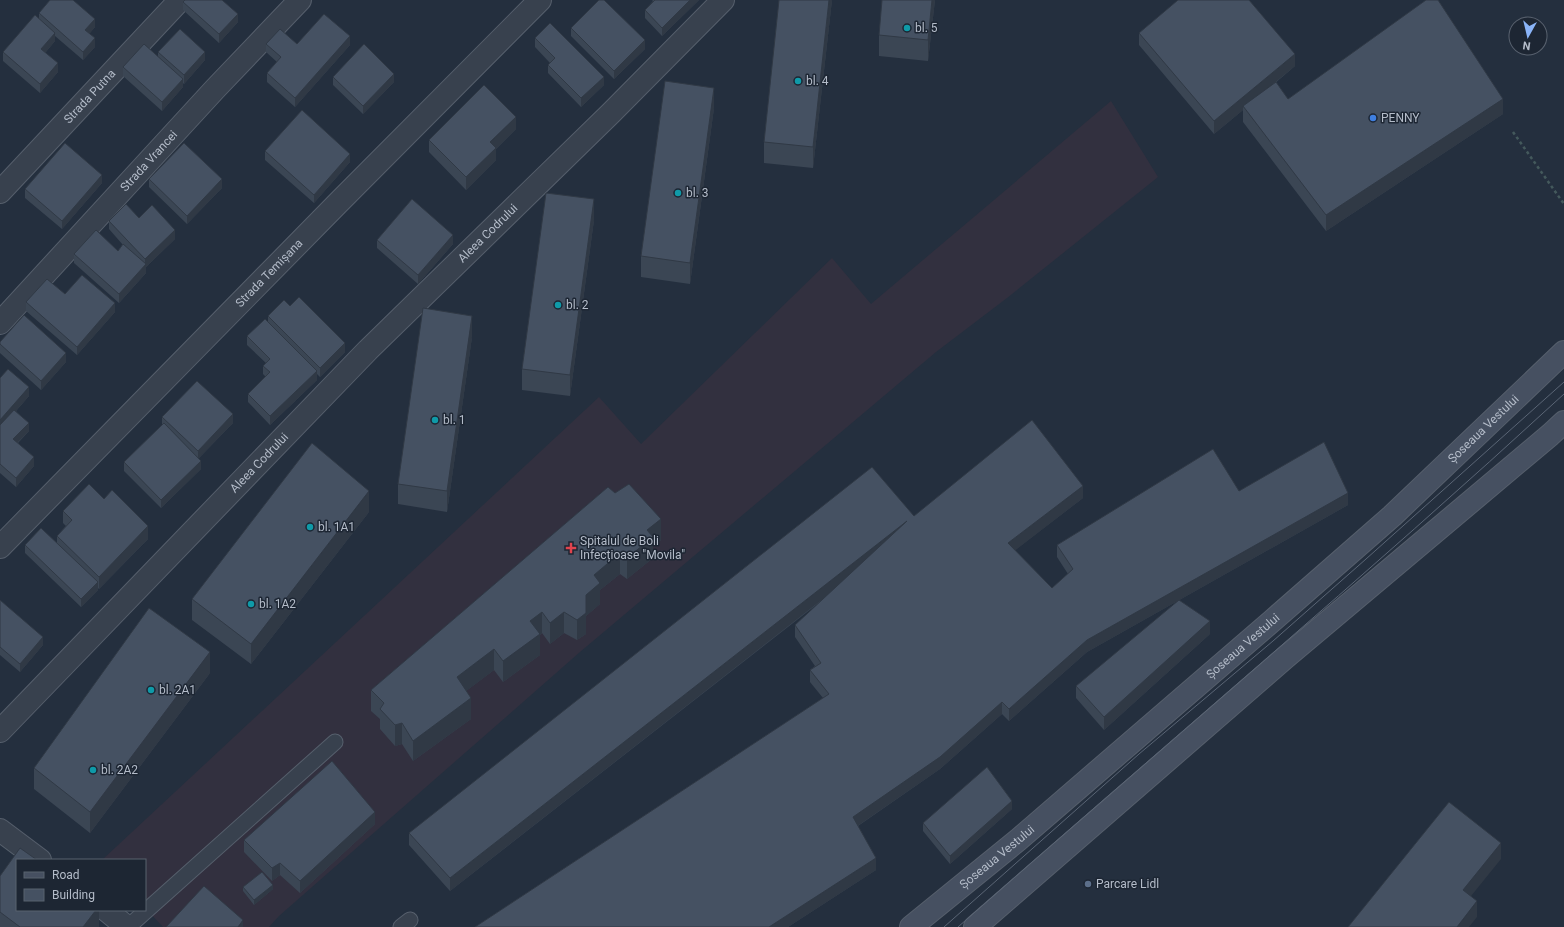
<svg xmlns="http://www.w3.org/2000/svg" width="1564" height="927" viewBox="0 0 1564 927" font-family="Roboto,sans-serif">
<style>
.medical{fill:#32303f}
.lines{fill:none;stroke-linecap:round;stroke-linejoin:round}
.service-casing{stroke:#565f6c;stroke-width:17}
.minor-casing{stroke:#565f6c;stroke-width:24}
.secondary-casing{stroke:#565f6c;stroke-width:24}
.path{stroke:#44595c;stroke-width:2.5;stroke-dasharray:3 3;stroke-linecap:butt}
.service{stroke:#38414e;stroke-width:15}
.minor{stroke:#38414e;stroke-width:22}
.secondary{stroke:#465061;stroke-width:22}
.tram{stroke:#5a6575;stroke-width:1}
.wall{fill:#3b4654}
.shaded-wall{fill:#303945}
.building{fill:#455162;stroke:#303945}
.culture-dot{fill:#0f9aa8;stroke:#1d2633;stroke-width:1.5}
.shop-dot{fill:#3f7fe0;stroke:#1d2633;stroke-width:1.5}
.health-dot{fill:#e0444e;stroke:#1d2633;stroke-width:1.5}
.service-dot{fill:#5c6f8a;stroke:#1d2633;stroke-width:1.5}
.labels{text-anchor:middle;stroke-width:3;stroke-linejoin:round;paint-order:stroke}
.poi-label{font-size:12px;fill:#b4bcc9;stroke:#1d2633;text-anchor:start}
.street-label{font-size:12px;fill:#b4bcc9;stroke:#1d2633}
</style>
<rect width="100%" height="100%" fill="#242f3e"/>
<!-- medical -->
<path class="medical" d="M1111,101L1158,177L1007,298L936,352L580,652L279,916L269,927H163L145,908V860H102L599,397L641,444L832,258L871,304Z"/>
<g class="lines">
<!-- service casing -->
<g class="service-casing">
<path id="service" d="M128,927L335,742
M401,927L410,920"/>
</g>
<!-- minor casing -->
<g class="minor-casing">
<g id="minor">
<path id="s1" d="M0,192L180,0"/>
<path id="s2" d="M0,323L215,89L300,0"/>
<path id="s3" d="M0,547L338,203L540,0"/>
<path id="s4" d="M0,731L368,350L611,113L723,0"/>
<path d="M0,830L40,860"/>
<path d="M106,910L127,927"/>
</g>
</g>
<!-- secondary casing -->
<g class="secondary-casing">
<g id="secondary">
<path id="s5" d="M911,927L1018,840L1272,621L1392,516L1564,352"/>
<path d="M975,927L1286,657L1550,435L1564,422"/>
</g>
</g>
<!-- path -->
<path class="path" d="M1513,132L1564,204"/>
<!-- service -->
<use href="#service" class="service"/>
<!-- minor -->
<use href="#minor" class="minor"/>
<!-- secondary -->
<use href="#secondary" class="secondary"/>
<!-- tram -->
<path class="tram" d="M944,927L1139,754L1273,641L1366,559L1564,382
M958,927C1160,749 1366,576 1564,394"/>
</g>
<!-- wall -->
<path class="wall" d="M652,0H699L662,36L645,18V10L653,1Z
M832,0L813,168L764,163V142Z
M935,0L928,61L879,56V35Z
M183,2L238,22L219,43L183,10Z
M39,13L95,27L89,34L95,47L83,60L55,36V41L45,53L58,72L40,93L3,61V52L39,18Z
M571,28L645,49L614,79L571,36Z
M1139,33L1295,66L1274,84L1288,99L1503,114L1326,231L1243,122V110L1214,134L1139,45Z
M535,38L604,85L581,107L548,73V65L550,63L535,47Z
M266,44H297L350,45L295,107L267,82V73L277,62L266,52Z
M158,52L205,60L184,84L183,83V87L162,111L123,76V67L158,57Z
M333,77L394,82L363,114L333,85Z
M714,108L690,284L641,277V256Z
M516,129L496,149V160L466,190L429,152V140Z
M265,151L350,162L314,203L265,160Z
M149,179L222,188L187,224L149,187Z
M102,183L62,229L25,198V189Z
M139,218L175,239L146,267V273L119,303L74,263V254L118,251L123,245L109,229V221Z
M594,220L570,396L522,390V369Z
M377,240L453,244L418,284L377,248Z
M65,294L115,312L77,355L26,311V302Z
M290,306L345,352L320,377L317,374V380L270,425L248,402V394L266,377L263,374V366L266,363L247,345V336L268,322V316Z
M472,337L447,512L398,504V484Z
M0,342L66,362L41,390L0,353Z
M0,378L29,396L16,411L29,431L18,443L34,466L16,487L0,473Z
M162,417L233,423L199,458L201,469L161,508L124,471V462L162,425Z
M608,487L661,540L653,546V558L627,579L620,574L600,590V604L586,616V634L577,640L564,633L550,644L542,633L540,635V655L503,682L494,670L466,691L471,719L413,761L402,744L395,746L380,729V719L371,711V690Z
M1239,491L1348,505L1087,652L1009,721L1002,714L940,769L858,826L876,870L788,927H475L823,698L810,682V670L815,666L795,637V625L820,602L450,891L409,845V833L914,516L1083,498L1015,550L1052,588L1068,574L1057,557V545Z
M104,499L148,539L99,589L98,588V590L81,607L25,553V545L57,543V536L66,526L63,523V511Z
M369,512L251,664L192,620V599Z
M0,600L43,645L20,672L0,655Z
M1210,634L1104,730L1076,698V686Z
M210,673L90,833L34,789V768Z
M1012,809L950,864L923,831V823Z
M375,824L300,893L280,875L272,881L244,852V840Z
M0,876L99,910V927H0Z
M243,887L273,889L254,905L243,891Z"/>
<!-- shaded-wall -->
<path class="shaded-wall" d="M690,0H699L662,36V28Z
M829,0H832L813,168V147Z
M932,0H935L928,61V40Z
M238,14V22L219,43V34Z
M95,19V27L85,39V30Z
M55,33V41L41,58V49Z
M350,36V45L295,107V98Z
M95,38V47L83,60V52Z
M645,40V49L614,79V71Z
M205,52V60L184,84V75Z
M1295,54V66L1244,108L1243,106V110L1214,134V121Z
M58,63V72L40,93V84Z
M394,74V82L363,114V106Z
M604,77V85L581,107V98Z
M183,79V87L162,111V102Z
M714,88V108L690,284V263Z
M1503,99V114L1326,231V215Z
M516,117V129L496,149V160L466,190V177L490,142Z
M350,154V162L314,203V195Z
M102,175V183L62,229V221Z
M222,179V188L187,224V216Z
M594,199V220L570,396V375Z
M175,230V239L146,267V273L119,303V294L145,265V259Z
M453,235V244L418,284V275Z
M115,303V312L77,355V347Z
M472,316V337L447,512V491Z
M345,343V352L320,377V368Z
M66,353V362L41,390V381Z
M317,371V380L270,425V416Z
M29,387V396L0,429V420Z
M233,414V423L198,459V451Z
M29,423V431L13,447V439Z
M34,457V466L16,487V478Z
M201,461V469L161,508V500Z
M1083,486V498L1008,556V543Z
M369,491V512L251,664V644Z
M1348,493V505L1087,652L1009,721V709L1087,640Z
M661,519V540L653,546V558L627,579V558L647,530Z
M907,521V533L450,891V878Z
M148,526V539L99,589V577Z
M620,553V574L600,590V604L586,616V634L577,640V620L594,575Z
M98,582V590L81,607V599Z
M542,612V633L540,635V655L503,682V661L530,621Z
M564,612V633L550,644V623Z
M1210,621V634L1104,730V717Z
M43,637V645L20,672V664Z
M494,649V670L457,698V677Z
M210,652V673L90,833V812Z
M471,698V719L413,761V741Z
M1002,702V714L940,769L853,829V817Z
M402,723V744L395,746V725Z
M1012,801V809L950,864V856Z
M375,812V824L300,893V881Z
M1501,843V859L1463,906V890Z
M876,858V870L788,927H769Z
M280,863V875L272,881V868Z
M273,885V889L254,905V900Z
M1477,901V917L1469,927H1457Z
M96,910H99V927H83Z
M243,920V927H238Z"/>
<!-- building -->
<path class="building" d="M50,0H73L95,19L85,30L95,38L83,52L39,13Z
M185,0H222L238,14L219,34L183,2Z
M599,0H604L645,40L614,71L571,28Z
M655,0H690L662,28L645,10Z
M779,0H829L813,147L764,142Z
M882,0H932L928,40L879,35Z
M1178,0H1249L1295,54L1214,121L1139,33Z
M1426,0H1438L1503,99L1326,215L1243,106L1276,82L1288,99Z
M324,14L350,36L295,98L267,73L281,57L266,44L280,29L297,44Z
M35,15L55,33L41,49L58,63L40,84L3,52Z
M550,23L604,77L581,98L548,65L555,58L535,38Z
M180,29L205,52L184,75L158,52Z
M144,44L183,79L162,102L123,67Z
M364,44L394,74L363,106L333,77Z
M665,81L714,88L690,263L641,256Z
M484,85L516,117L490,142L496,148L466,177L429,140Z
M302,110L350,154L314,195L265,151Z
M65,143L102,175L62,221L25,189Z
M184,143L222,179L187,216L149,179Z
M546,193L594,199L570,375L522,369Z
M412,199L453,235L418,275L377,240Z
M126,204L139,218L152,205L175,230L145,259L109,221Z
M96,230L118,251L123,244L146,264L119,294L74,254Z
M82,275L115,303L77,347L26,302L47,279L65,294Z
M299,297L345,343L320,368L268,316L284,300L290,306Z
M423,308L472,316L447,491L398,484Z
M24,315L66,353L41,381L0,344V342Z
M265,319L317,371L270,416L248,394L270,372L263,366L270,359L247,336Z
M8,369L29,387L0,420V378Z
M197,381L233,414L198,451L162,417Z
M14,410L29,423L13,439L34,457L16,478L0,464V425Z
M1032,420L1083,486L1008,543L1052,588L1073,569L1057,545L1213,449L1239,491L1324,442L1348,493L1087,640L1009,709L1002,702L940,757L853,817L876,858L769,927H475L829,694L810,670L821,663L795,625L907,521L450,878L409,833L872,467L914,516Z
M164,423L201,461L161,500L124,462Z
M312,443L369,491L251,644L192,599Z
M89,484L104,499L112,490L148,526L99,577L57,536L72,520L63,511Z
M629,484L661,519L647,530L653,537L627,558L620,553L594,575L600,583L586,595V613L577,620L564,612L550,623L542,612L530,621L540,634L503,661L494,649L457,677L471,698L413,741L402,723L395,725L380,709L384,703L371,690L608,487L615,493Z
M41,528L98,582L81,599L25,545Z
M0,600L43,637L20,664L0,647Z
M1179,600L1210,621L1104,717L1076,686Z
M149,608L210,652L90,812L34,768Z
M332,761L375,812L300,881L280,863L272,868L244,840Z
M987,767L1012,801L950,856L923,823Z
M1449,802L1501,843L1463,890L1477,901L1457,927H1348Z
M20,848L37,860H17V910H96L83,927H20L0,912V876Z
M262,872L273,885L254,900L243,887Z
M204,886L243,920L238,927H239H166Z"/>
<!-- markers -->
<g class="culture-dot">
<circle cx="907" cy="28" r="4"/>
<circle cx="798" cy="81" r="4"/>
<circle cx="678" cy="193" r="4"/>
<circle cx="558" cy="305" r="4"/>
<circle cx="435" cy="420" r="4"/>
<circle cx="310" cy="527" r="4"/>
<circle cx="251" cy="604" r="4"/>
<circle cx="151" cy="690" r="4"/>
<circle cx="93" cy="770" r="4"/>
</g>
<circle class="shop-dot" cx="1373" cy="118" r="4"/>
<path class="health-dot" d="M569 542h4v4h4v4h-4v4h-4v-4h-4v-4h4z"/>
<circle class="service-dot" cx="1088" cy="884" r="4"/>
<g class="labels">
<!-- poi labels -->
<g class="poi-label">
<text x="915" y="32">bl. 5</text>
<text x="806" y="85">bl. 4</text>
<text x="1381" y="122">PENNY</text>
<text x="686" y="197">bl. 3</text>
<text x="566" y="309">bl. 2</text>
<text x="443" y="424">bl. 1</text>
<text x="318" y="531">bl. 1A1</text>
<text x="580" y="545">Spitalul de Boli<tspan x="580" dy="14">Infecțioase "Movila"</tspan></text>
<text x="259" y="608">bl. 1A2</text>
<text x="159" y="694">bl. 2A1</text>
<text x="101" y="774">bl. 2A2</text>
<text x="1096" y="888">Parcare Lidl</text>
</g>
<!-- street labels -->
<g class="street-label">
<text dy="4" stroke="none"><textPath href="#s1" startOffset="131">Strada Putna</textPath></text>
<text dy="4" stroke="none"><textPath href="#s2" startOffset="220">Strada Vrancei</textPath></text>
<text dy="4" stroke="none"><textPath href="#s4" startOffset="697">Aleea Codrului</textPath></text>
<text dy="4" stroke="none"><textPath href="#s3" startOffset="384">Strada Temișana</textPath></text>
<text dy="4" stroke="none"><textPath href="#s5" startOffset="759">Șoseaua Vestului</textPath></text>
<text dy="4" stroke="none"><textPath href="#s4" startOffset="373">Aleea Codrului</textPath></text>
<text dy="4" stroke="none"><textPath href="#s5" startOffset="435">Șoseaua Vestului</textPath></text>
<text dy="4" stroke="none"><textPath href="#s5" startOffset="111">Șoseaua Vestului</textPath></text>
</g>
</g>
<!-- legend -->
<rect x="16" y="859" width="130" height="52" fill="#1d2633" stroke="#59626f"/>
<rect x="24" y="872" width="20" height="6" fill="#465061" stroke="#59626f"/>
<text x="52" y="879" font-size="12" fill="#b4bcc9">Road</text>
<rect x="24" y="889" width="20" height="12" fill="#455162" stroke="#59626f"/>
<text x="52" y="899" font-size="12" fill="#b4bcc9">Building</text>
<!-- north arrow -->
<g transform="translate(1528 36) rotate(188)"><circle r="19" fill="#1d2633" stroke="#59626f"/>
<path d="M0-3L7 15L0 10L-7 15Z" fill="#8ab4f8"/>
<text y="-6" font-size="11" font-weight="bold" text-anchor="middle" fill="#b4bcc9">N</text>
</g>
</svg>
